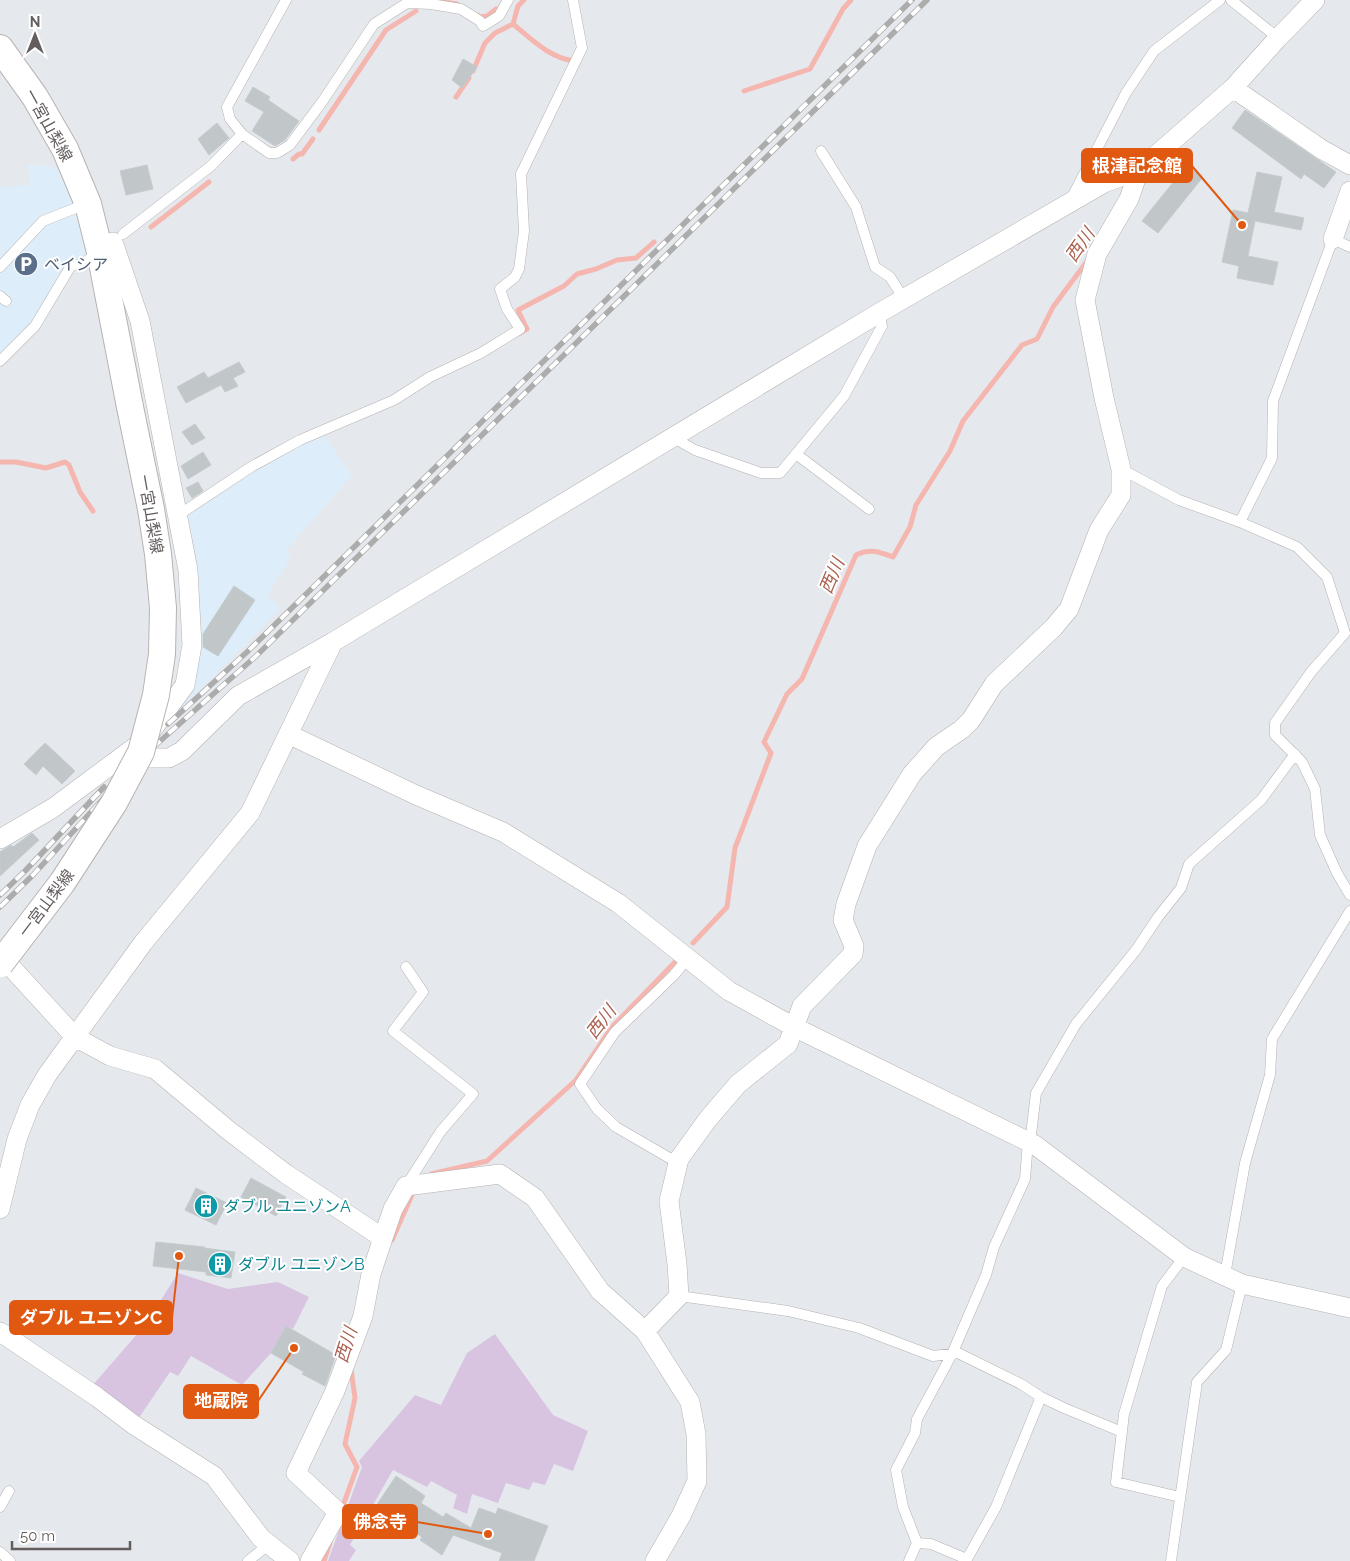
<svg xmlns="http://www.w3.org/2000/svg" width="1350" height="1561" viewBox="0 0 1350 1561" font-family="Raleway,'Noto Sans JP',sans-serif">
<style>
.commercial{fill:#ddedf9}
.green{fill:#d8c4e1}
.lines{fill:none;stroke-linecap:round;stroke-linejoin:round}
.stream{stroke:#f4b6ae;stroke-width:5}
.building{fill:#c1c6c8;stroke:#c4ccd1}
.service-casing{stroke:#b5b2b0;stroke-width:11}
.minor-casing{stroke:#b5b2b0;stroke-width:20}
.secondary-casing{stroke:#b8b3b1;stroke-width:28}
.service{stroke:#fff;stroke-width:10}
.minor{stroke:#fff;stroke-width:19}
.secondary{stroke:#fff;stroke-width:26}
.rail-casing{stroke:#adacac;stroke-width:5.5}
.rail{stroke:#fff;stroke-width:4;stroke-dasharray:11;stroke-linecap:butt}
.secondary-bridge-casing{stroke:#b8b3b1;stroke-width:28;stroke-linecap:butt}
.secondary-bridge{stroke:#fff;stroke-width:26}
.labels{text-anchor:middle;stroke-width:4;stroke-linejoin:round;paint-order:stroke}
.street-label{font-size:16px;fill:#635e5d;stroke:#fff}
.service-label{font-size:16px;fill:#4e5e75;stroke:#fff;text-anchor:start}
.culture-label{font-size:16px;fill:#0d838f;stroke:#fff;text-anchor:start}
.water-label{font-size:18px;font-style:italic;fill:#ac6251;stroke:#fff}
.leader{fill:none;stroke:#e15910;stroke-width:2}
.callout-dot{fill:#e15910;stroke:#fff;stroke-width:2}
.callout{fill:#e15910;stroke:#e15910;stroke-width:2}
.callout-label{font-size:18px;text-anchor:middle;font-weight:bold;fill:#fff}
</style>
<rect width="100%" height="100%" fill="#e5e9ed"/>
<!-- commercial -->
<path class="commercial" d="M28,164L61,168L100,252L72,265L35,326L0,361V188L30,184Z
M320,431L352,475L285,552L291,557L268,594L280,609L178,712L185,685L177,516Z"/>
<!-- green -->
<path class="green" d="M178,1273L228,1289L278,1282L309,1297L293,1329L286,1326L271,1353L242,1385L191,1356L178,1376L170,1372L134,1425L91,1387L145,1325Z
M495,1334L553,1415L588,1431L573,1471L554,1464L545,1485L533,1482L529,1490L506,1483L498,1503L472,1494L467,1514L453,1508L457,1495L431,1481L427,1487L393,1470L350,1545L356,1550L349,1561H328L362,1467L359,1461L415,1395L441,1405L467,1353Z"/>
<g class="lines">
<!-- stream -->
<path class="stream" d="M438,1L457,4
M477,15L481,17L487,16L496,9
M513,24L518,6L524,0
M473,71L485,43L495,33L513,24C531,39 551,59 575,61
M744,91L810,69L843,9L851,0
M456,97L469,78
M319,130L386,30L416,11
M293,159L299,154H302L313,139
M151,227L209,182
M520,333L527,329L518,310L564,286L577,274L596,269L617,260L636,258L654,242
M0,462H16L46,468L65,462L69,465L80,492L93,511
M693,943L727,907L735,848L771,753L764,742L787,694L802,679L856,555C870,548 880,552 893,557L910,527L916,505L950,451L963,421L1022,345L1037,339L1053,307L1088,260
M431,1174L487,1161L576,1080L612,1027L675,962
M392,1240L412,1195
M341,1511L357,1467L345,1444L355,1398L351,1369
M324,1561L330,1543"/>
</g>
<!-- building -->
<path class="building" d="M463,59L477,67L462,88L452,80Z
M253,87L270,97L268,100L299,121L285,140L275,146L252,131L264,112L245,101Z
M1245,110L1336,172L1324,188L1304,174L1301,179L1232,128Z
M217,123L229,138L209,155L198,139Z
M147,165L153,189L126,195L120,171Z
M1187,165L1203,177L1158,233L1142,221Z
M1257,172L1282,177L1274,212L1304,218L1301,230L1255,221L1248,256L1278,262L1273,285L1237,278L1239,266L1222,262L1233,210L1248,213Z
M239,362L245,372L233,378L238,386L225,392L221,385L186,403L177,387L204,372L208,378Z
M195,424L205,438L192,445L182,432Z
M203,452L211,465L188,479L181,466Z
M198,482L203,491L192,498L186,488Z
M234,586L255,600L218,656L203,647V634Z
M45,743L75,771L62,784L43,766L36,775L24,764Z
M32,833L39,840L0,876V852L11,845L13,847Z
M251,1178L286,1197L276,1216L241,1197Z
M196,1188L227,1203L216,1225L185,1210Z
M156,1242L205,1247L204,1248L235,1252L231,1278L206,1275V1272L153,1266Z
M286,1326L336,1355L325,1386L302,1374L304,1372L271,1353Z
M396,1476L425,1496L421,1503L443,1517L446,1513L471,1528L479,1508L496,1514L498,1508L548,1526L534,1561H499L502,1553L453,1535L442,1555L420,1540L422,1537L376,1506Z"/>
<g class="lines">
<!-- service casing -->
<g class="service-casing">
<path id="service" d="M1231,0L1278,38
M242,134L230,119L227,107L286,0
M821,151L856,207L875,267L890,277L904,299
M1071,199L1126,93L1154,51L1220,0
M123,234L211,166L242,134L269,153H277L290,145L322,102L374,24L407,3L431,4L461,9L480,21L483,26L499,16L508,0
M0,267L43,221L86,204
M0,296L6,301
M0,361L35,326L72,264L80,265L100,252
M672,437L695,450L761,473H780L796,454
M1121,469L1179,500L1240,522L1297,547L1327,577L1345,633L1311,672L1275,723V735L1302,762L1315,789L1320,835L1337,873L1350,895
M869,509L796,454L844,396L882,326L879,313
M177,516L251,467L300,440L394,400L430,377L481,353L520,329L507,309L500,289L515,277L519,269L524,231L521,174L582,48L573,0
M1240,522L1272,458L1273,401L1333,239L1350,247
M678,1163L616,1127L597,1109L580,1084L615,1032L674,975L688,958
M406,1186L441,1131L473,1094L393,1031L423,992L406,967
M1225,1275L1245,1163L1270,1075L1272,1039L1350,911
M679,1296L788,1311L859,1328L933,1356L958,1353L1021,1384L1041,1397L1064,1408L1122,1432
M1180,1497L1116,1482L1124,1414L1162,1286L1184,1257
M0,1507L9,1491
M917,1543L931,1544L967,1559L996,1507L1041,1397
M0,1552L10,1561
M248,1561L268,1545
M909,1561L917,1543L903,1507L896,1470L915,1433L917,1419L952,1354L986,1275L994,1247L1025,1179L1028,1141L1031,1135L1036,1093L1076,1024L1136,950L1158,917L1181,888L1189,864L1261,800L1295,754
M1171,1561L1197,1382L1226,1350L1242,1284"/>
</g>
<!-- minor casing -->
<g class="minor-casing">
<path id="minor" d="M1233,88L1321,149L1350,165
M1333,239L1350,191
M113,242L140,321L188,570L192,645L185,685L133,756L141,758H169L182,751L238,696L333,642L879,313L1104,183L1139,170L1233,88L1278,38L1315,0
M288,734L416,795L503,832L618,903L729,991L794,1027L1035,1145L1184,1257L1242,1284L1350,1308
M0,839L53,808L139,744
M0,955L75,1037L110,1056L155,1069L228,1130L286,1174L383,1238
M0,1209L17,1139L30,1105L47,1075L143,943L250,813L333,642
M645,1331L679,1296L677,1264L669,1201L679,1159L708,1119L738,1084L788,1044L802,1006L853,954L854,946L843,920L846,904L867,846L912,774L936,747L962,729L971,720L994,684L1054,627L1069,609L1099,530L1121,495V469L1104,398L1085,300L1097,254L1129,199L1139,170
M0,1332L97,1397L134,1425L214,1476L261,1538L290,1561
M310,1561L338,1512L296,1473L335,1391L363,1316L371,1274L383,1238L393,1209L406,1186L500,1174L535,1198L600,1291L645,1331L690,1402L696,1434L697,1481L681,1516L655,1561"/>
</g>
<!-- secondary casing -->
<g class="secondary-casing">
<path id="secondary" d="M0,48L35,97L65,149L88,204L100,252L130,407"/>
</g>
<!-- service -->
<use href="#service" class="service"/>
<!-- minor -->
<use href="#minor" class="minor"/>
<!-- secondary -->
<use href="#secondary" class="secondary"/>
<!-- rail casing -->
<g class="rail-casing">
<path id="rail" d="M168,724L247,652L912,0
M0,895L26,870L104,787
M0,907L33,875L141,758L255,657L927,0"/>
</g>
<!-- rail -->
<use href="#rail" class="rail"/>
<!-- secondary-bridge casing -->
<g class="secondary-bridge-casing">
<path id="secondary-bridge" d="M0,964L62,883L114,803L141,752L156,695L162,654L163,608L158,554L151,509L130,407"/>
</g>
<!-- secondary-bridge -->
<use href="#secondary-bridge" class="secondary-bridge"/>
</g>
<!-- icons -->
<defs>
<g id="parking-disc" transform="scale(1.25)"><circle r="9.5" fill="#5c6f8a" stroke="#fff"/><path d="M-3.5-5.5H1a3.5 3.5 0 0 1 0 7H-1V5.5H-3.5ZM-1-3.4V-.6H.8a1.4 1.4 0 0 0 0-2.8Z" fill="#fff"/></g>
<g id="building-disc" transform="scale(1.25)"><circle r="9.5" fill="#0f9aa8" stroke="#fff"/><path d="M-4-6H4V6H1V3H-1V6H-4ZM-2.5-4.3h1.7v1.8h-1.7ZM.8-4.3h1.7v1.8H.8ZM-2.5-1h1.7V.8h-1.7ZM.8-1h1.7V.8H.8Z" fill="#fff"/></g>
</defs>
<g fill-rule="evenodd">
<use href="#parking-disc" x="26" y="264"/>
<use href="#building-disc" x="206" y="1206"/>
<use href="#building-disc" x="220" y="1264"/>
</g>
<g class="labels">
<!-- street labels -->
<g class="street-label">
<text transform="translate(49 125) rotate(61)" y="6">一宮山梨線</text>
<text transform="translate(151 514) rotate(80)" y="6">一宮山梨線</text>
<text transform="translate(46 903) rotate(-53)" y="6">一宮山梨線</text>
</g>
<!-- service labels -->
<g class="service-label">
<text x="44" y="270">ベイシア</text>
</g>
<!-- culture labels -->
<g class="culture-label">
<text x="224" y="1212">ダブル ユニゾンA</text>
<text x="238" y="1270">ダブル ユニゾンB</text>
</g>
<!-- water labels -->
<g class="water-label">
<text transform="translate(1080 245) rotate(-55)" y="6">西川</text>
<text transform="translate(832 576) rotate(-67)" y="6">西川</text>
<text transform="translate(601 1022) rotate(-52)" y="6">西川</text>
<text transform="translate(346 1345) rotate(-73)" y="6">西川</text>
</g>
</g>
<!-- callouts -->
<path class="leader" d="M1242 225L1192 166M179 1256L172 1318M294 1348L258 1401M488 1534L417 1522"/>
<g class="callout-dot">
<circle cx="1242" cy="225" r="5"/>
<circle cx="179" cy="1256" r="5"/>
<circle cx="294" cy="1348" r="5"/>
<circle cx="488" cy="1534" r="5"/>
</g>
<g class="callout">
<rect x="1082" y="149" width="110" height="33" rx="5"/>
<rect x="10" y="1301" width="162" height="33" rx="5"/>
<rect x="184" y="1385" width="74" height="33" rx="5"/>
<rect x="343" y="1505" width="74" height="33" rx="5"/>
</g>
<g class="callout-label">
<text x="1137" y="172">根津記念館</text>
<text x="91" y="1324">ダブル ユニゾンC</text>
<text x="221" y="1407">地蔵院</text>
<text x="380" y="1528">佛念寺</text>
</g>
<!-- north arrow -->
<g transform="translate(35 35)" stroke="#ffffff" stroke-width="4" paint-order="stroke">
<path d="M0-4L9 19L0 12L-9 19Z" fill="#635e5d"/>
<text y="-8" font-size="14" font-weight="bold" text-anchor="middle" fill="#635e5d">N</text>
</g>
<!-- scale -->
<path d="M12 1541v8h118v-8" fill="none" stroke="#635e5d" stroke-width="2.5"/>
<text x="20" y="1541" font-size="15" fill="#635e5d" stroke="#ffffff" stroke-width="4" paint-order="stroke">50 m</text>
</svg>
